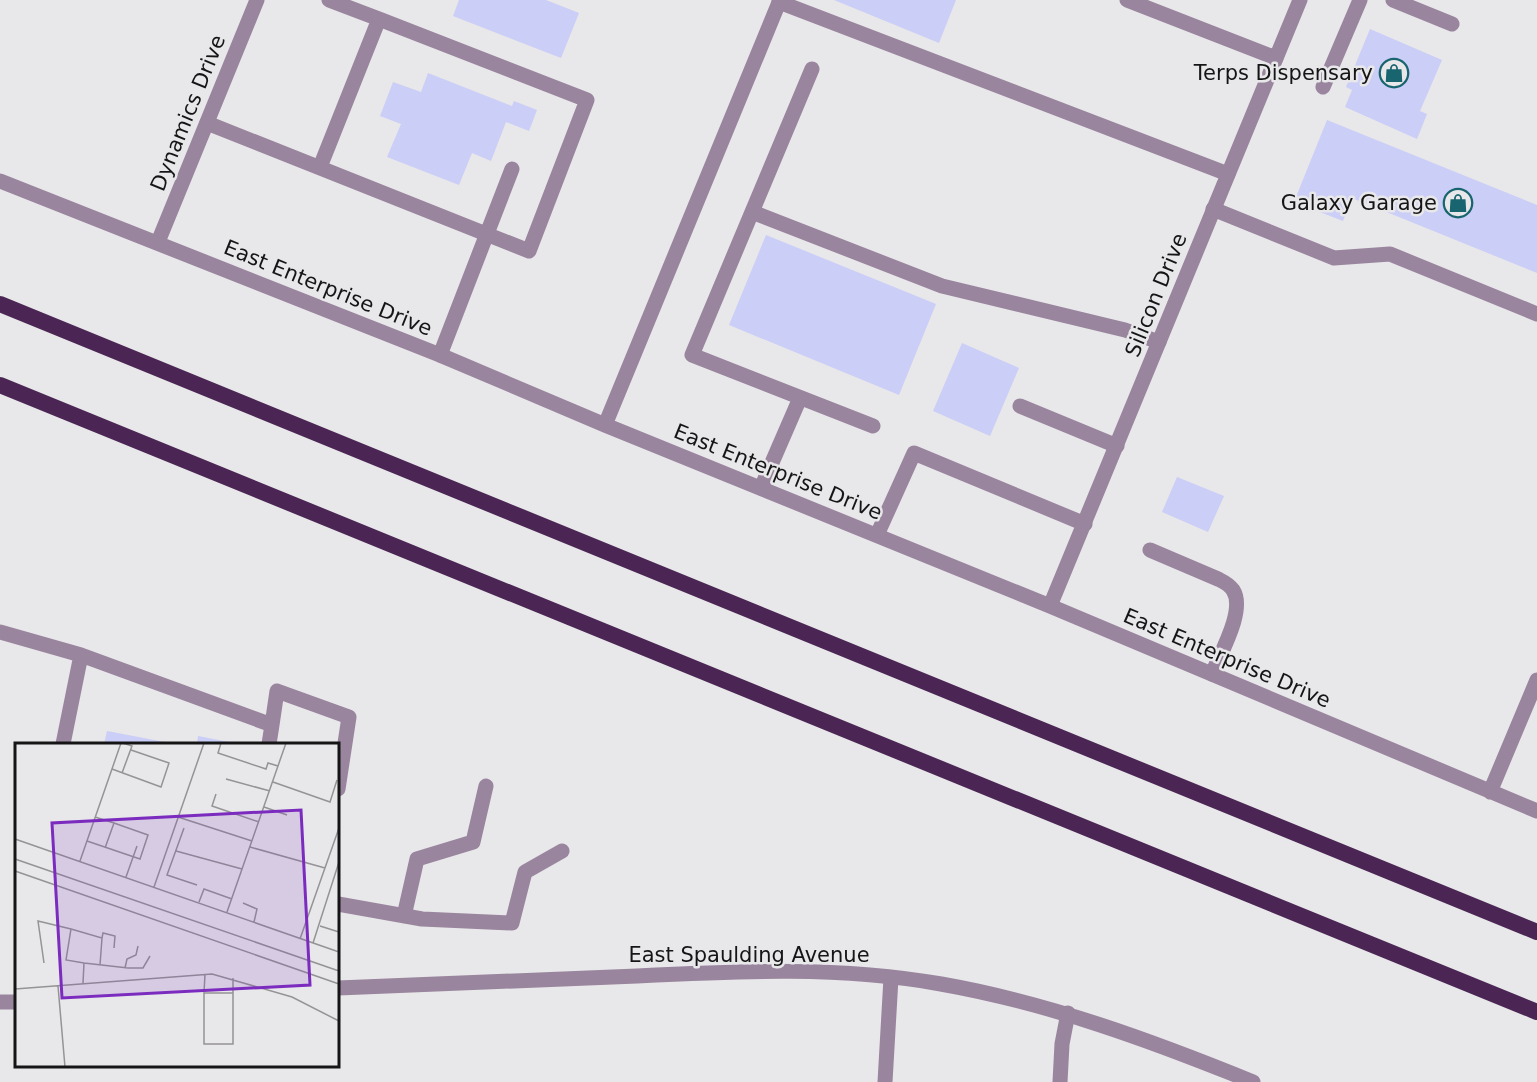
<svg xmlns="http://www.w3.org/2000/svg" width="1537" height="1082" viewBox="0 0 1537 1082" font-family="'DejaVu Sans',sans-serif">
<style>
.building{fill:#cbcef6}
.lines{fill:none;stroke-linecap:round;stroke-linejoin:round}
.service{stroke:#99859d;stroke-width:15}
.minor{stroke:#99859d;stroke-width:15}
.tertiary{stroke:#99859d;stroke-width:15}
.trunk{stroke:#4b2654;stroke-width:16}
.labels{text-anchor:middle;stroke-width:5;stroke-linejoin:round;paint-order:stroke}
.poi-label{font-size:21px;fill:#151516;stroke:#e8e7ea;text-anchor:end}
.street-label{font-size:21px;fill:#151516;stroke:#e8e7ea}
.inset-road{fill:none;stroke:#949395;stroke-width:1.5}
.view{fill:#7b2cbf;fill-opacity:0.15;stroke:#7b2cbf;stroke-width:3}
.inset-edge{fill:none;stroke:#151516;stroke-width:3}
</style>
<rect width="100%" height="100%" fill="#e8e7ea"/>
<!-- building -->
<path class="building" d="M459,0H546L579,13L561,58L453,16Z
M834,0H956L939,43Z
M1370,29L1442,60L1420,111L1427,114L1417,139L1345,107L1352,90L1346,87Z
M428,73L512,106L514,101L537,110L529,131L506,122L491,161L472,153L459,185L387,157L401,124L380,116L393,82L421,92Z
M1327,120L1537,205V273L1352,198L1343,221L1294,202Z
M766,235L936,304L899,395L729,325Z
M962,343L1019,368L990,436L933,411Z
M1177,477L1224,496L1208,532L1162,512Z
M107,731L170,743V744H104Z
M198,736L229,742V744H197Z"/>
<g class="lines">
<!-- service -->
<path class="service" d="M1127,0L1276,58
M1393,0L1452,24
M779,2L1228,174
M812,69L692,355L873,426
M1323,87L1360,0
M207,123L529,251L587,100L379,19
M320,167L379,19L329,0
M1213,209L1334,258L1390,254L1537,314
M752,212L942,286L1125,330L1159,342
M440,355L512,169
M1020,406L1117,446
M761,488L800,398
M877,535L914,453L1085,524
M1150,550L1218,579C1224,582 1229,584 1233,590C1246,610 1220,654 1212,674
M0,632L81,655
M272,725L277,691L349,717L338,789
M63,744L81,655L272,725L269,744
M338,904L422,919L512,923L525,872L562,851
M404,916L417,859L473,842L486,786
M885,1082L891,978
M1060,1082L1062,1044L1068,1013"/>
<!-- minor -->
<path class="minor" d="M0,181L440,355L605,425L1050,606L1537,811
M158,242L257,0
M605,425L780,0
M1050,606L1300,0
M1490,792L1537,680"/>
<!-- tertiary -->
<path class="tertiary" d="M338,988C437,984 537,980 637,976C738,971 841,966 941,984C1049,1003 1152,1041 1253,1082
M0,1002H16"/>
<!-- trunk -->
<path class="trunk" d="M0,304L1537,932
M0,385L1537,1012"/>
</g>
<!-- icons -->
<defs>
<g id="shop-ring" transform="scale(1.5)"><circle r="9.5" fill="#e8e7ea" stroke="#19656f" stroke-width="1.5"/><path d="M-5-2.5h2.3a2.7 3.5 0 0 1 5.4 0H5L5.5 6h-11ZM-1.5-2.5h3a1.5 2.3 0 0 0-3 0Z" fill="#19656f"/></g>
</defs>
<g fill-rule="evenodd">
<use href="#shop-ring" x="1394" y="73"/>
<use href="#shop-ring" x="1458" y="203"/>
</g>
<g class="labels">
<!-- poi labels -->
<g class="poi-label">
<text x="1373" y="80">Terps Dispensary</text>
<text x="1437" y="210">Galaxy Garage</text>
</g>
<!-- street labels -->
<g class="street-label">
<text transform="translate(188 113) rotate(-68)" y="7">Dynamics Drive</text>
<text transform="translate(328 288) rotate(22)" y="7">East Enterprise Drive</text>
<text transform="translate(1156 295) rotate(-68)" y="7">Silicon Drive</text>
<text transform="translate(778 472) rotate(22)" y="7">East Enterprise Drive</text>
<text transform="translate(1227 658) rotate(23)" y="7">East Enterprise Drive</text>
<text x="749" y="962">East Spaulding Avenue</text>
</g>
</g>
<!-- overview -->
<g transform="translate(15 743)">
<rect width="324" height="324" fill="#e8e7ea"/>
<path class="inset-road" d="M206,0L203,10L251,26L253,20L263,23M97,26L146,44L154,20L116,7M107,30L117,3L108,0M211,36L255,48M258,39L315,59L322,37M201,51L197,63L244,79M249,64L272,72M80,74L99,80L90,105M163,74L237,98M169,85L152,132L182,142M0,96L324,209M72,98L125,116L133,92L99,80M235,104L310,125M161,108L227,126M0,116L324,228M65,118L106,0M0,128L324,241M111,134L122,103M139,144L189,0M184,159L189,146L217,156M228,160L242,166L239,179M212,169L271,0M305,183L324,189M87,195L88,190L100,193L99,205M285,196L324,85M298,200L324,119M29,220L23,178L56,186M85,222L87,195L56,186L51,217L69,220L113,225H128L135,213M110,225L112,216L121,212L123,203M190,231L189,250H218V235M68,240L69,220M43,243L50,324M0,246L197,231L277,254L324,278M189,250V301H218V250"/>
<path class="view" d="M286,67L295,242L47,255L37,80Z"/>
<rect width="324" height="324" class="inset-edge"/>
</g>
</svg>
